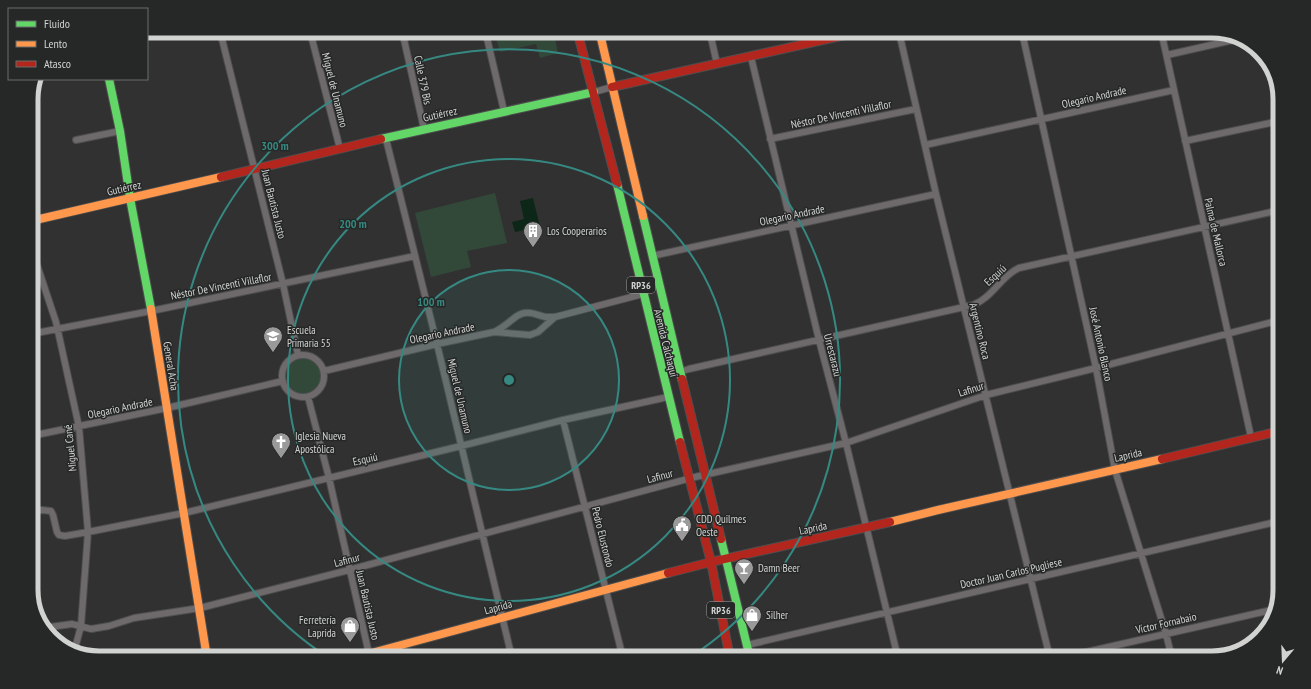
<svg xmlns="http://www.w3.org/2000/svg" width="1311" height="689" viewBox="0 0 1311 689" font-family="'PT Sans Narrow',sans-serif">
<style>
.green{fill:#32493a}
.water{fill:#0c2717}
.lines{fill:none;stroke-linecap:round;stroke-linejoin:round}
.street-casing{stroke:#4e4e4e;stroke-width:8}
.fast-casing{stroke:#4e4e4e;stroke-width:10}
.slow-casing{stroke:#4e4e4e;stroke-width:10}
.jam-casing{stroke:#4e4e4e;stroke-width:10}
.street{stroke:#6e6a6c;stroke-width:6}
.fast{stroke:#63d668;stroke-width:8}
.slow{stroke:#ff974d;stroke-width:8}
.jam{stroke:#b3261e;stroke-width:8}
.ring{fill:none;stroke:#368982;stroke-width:2}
.labels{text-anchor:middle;stroke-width:3;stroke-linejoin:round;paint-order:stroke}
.shield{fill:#262827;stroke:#9ea09e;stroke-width:1}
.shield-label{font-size:10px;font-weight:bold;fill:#d1d3d1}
.street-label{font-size:11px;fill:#d1d3d1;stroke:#262827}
.poi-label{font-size:11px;fill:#d1d3d1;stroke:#262827;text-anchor:start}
.rim{fill:none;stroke:#d1d3d1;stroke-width:5}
.centre{fill:#368982;stroke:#262827;stroke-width:2}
.ring-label{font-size:12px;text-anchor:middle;font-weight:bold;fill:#368982;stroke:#262827;stroke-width:3;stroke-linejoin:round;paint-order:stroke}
</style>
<rect width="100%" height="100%" fill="#313131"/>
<!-- green -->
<path class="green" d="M495,34H554L558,53L540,58L536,44L500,52Z
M495,193L507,243L467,251L471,267L431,277L415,213Z
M285 376a18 18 0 1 1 36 0a18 18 0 1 1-36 0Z"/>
<!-- water -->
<path class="water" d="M533,198L540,227L515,232L512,222L524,219L520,201Z"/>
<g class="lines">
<!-- street casing -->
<g class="street-casing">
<path id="street" d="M1161,31L1251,437
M899,32L936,194L1050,658
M1022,32L1096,368L1115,470L1166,634L1172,658
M710,33L717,64
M824,33L825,39
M486,34L504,111
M221,35L283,284L298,355
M311,35L340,149
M403,35L424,129
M1167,55L1242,38
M751,57L819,340L846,443L898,658
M594,92L612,87
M386,139L437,344L512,658
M770,139L916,109
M76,140L120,131
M1185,141L1280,121
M925,145L1174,90
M31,247L56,322L79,427L88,532L81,626L74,652
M652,256L936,194
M496,331C504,327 510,321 517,316C527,309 536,315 546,317C549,317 552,317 555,317L643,294
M31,334L151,311L415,256
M282 376a21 21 0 1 1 42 0a21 21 0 1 1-42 0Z
M324,371L437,344L494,332L530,335L538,332L555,317
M679,372L689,369L973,305C992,298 1001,276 1019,268L1280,210
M308,397L329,478L369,654
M563,420L623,658
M31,436L167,408L283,381
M31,512L42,510L51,511L53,515L57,532L59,535L65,536L88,532L184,513L461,446L563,420L668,397
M43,628L72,624L91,629L109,626L134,618L200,608L349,570L695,477L846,443L986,395L1096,368L1280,320
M747,645L1280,521
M1060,658L1276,609"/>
</g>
<!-- fast casing -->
<g class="fast-casing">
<path id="fast" d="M109,79L120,131L130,198L151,309
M381,139L594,92
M617,184L680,442
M643,216L682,379
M721,539L750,658"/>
</g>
<!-- slow casing -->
<g class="slow-casing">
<path id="slow" d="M600,34L643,216
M31,221L221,177
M151,309L207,658
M890,522L938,510L1162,459
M353,658L668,573"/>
</g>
<!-- jam casing -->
<g class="jam-casing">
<path id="jam" d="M578,34L617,184
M612,87L854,33
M221,177L381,139
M682,379L721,539
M680,442L711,562L730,658
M1162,459L1280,431
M668,573L711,562L890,522"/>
</g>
<!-- street -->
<use href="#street" class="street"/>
<!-- fast -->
<use href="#fast" class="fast"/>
<!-- slow -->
<use href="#slow" class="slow"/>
<!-- jam -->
<use href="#jam" class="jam"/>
</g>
<!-- distance rings -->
<circle cx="509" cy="380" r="110" fill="#368982" fill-opacity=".12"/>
<g class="ring">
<circle cx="509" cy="380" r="110"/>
<circle cx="509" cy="380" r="221"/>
<path d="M329 658A331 331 0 1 1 689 658"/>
</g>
<!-- icons -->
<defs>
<g id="building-pin" transform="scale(1)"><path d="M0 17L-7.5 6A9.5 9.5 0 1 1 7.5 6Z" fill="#999a99" stroke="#262827"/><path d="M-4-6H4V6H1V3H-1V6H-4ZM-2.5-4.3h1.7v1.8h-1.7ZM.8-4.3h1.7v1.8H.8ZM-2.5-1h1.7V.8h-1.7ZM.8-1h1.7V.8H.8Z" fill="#fff"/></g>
<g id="school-pin" transform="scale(1)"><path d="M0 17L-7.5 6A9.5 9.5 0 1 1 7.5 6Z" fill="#999a99" stroke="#262827"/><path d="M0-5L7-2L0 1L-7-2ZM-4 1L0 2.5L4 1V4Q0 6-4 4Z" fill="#fff"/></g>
<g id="church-pin" transform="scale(1)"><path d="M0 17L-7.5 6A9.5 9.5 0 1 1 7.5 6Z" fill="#999a99" stroke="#262827"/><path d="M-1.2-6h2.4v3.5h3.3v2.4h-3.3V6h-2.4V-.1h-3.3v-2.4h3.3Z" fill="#fff"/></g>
<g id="civic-pin" transform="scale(1)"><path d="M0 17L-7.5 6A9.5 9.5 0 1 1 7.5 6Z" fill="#999a99" stroke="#262827"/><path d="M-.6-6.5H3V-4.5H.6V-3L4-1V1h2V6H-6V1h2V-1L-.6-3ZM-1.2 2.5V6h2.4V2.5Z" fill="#fff"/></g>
<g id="bar-pin" transform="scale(1)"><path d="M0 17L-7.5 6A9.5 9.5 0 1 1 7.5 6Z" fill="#999a99" stroke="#262827"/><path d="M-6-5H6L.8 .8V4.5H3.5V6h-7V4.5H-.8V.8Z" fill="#fff"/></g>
<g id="shop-pin" transform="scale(1)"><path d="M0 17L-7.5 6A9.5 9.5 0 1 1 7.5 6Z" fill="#999a99" stroke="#262827"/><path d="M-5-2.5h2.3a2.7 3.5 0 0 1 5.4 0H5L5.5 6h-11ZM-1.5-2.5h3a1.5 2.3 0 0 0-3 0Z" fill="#fff"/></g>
</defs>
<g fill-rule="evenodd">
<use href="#building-pin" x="533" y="231"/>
<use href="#school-pin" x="273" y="336"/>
<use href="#church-pin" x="281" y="442"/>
<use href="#civic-pin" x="682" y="525"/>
<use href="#bar-pin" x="744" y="568"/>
<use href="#shop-pin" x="752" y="615"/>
<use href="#shop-pin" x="350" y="626"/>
</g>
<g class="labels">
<!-- shield labels -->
<g class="shield">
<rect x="627" y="277" width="28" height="16" rx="3"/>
<rect x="707" y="602" width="28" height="16" rx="3"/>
</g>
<g class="shield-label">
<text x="641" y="289">RP36</text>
<text x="721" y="614">RP36</text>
</g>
<!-- street labels -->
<g class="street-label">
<text transform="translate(423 80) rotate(78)" y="4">Calle 379 Bis</text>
<text transform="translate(335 90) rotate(76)" y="4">Miguel de Unamuno</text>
<text transform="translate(1094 97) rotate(-13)" y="4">Olegario Andrade</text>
<text transform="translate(440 114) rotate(-13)" y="4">Gutiérrez</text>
<text transform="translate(841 114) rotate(-12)" y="4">Néstor De Vincenti Villaflor</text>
<text transform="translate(124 188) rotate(-13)" y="4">Gutiérrez</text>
<text transform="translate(274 204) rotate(76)" y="4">Juan Bautista Justo</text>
<text transform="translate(792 215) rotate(-12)" y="4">Olegario Andrade</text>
<text transform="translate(1216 232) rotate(77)" y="4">Palma de Mallorca</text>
<text transform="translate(995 275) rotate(-43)" y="4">Esquiú</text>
<text transform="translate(221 286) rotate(-11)" y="4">Néstor De Vincenti Villaflor</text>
<text transform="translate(980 331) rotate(76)" y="4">Argentino Roca</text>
<text transform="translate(442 333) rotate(-12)" y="4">Olegario Andrade</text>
<text transform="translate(666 343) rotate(76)" y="4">Avenida Calchaquí</text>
<text transform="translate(1101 344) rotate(78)" y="4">José Antonio Blanco</text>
<text transform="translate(833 355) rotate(76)" y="4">Urrestarazu</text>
<text transform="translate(171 366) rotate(81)" y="4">General Acha</text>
<text transform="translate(971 389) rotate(-18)" y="4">Lafinur</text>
<text transform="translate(460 396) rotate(77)" y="4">Miguel de Unamuno</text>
<text transform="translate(120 408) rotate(-12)" y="4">Olegario Andrade</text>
<text transform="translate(70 448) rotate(-96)" y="4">Miguel Cané</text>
<text transform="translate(1128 455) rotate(-13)" y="4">Laprida</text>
<text transform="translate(365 459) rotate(-13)" y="4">Esquiú</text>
<text transform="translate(660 476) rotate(-15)" y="4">Lafinur</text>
<text transform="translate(813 528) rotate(-12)" y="4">Laprida</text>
<text transform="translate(603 537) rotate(76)" y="4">Pedro Elustondo</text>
<text transform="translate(347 560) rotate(-15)" y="4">Lafinur</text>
<text transform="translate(1011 573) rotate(-13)" y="4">Doctor Juan Carlos Pugliese</text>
<text transform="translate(368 605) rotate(77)" y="4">Juan Bautista Justo</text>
<text transform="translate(498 607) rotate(-15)" y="4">Laprida</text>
<text transform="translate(1166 623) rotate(-13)" y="4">Víctor Fornabaio</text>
</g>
<!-- poi labels -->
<g class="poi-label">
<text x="547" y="235">Los Cooperarios</text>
<text x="287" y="334">Escuela<tspan x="287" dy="13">Primaria 55</tspan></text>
<text x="295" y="440">Iglesia Nueva<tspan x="295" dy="13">Apostólica</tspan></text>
<text x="696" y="523">CDD Quilmes<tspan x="696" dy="13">Oeste</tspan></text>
<text x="758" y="572">Damn Beer</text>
<text x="766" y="619">Silher</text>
<text x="336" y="624" text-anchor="end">Ferretería<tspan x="336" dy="13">Laprida</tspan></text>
</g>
</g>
<!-- crop -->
<path d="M0 0H1311V689H0ZM99 38H1212A61 61 0 0 1 1273 99V590A61 61 0 0 1 1212 651H99A61 61 0 0 1 38 590V99A61 61 0 0 1 99 38Z" fill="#262827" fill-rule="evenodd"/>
<path class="rim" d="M99 38H1212A61 61 0 0 1 1273 99V590A61 61 0 0 1 1212 651H99A61 61 0 0 1 38 590V99A61 61 0 0 1 99 38Z"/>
<circle cx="509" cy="380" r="6" class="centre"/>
<g class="ring-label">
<text x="275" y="150">300 m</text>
<text x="353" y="228">200 m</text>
<text x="431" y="306">100 m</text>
</g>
<!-- legend -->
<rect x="8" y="8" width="140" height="72" fill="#262827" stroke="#6a6c6b"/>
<rect x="16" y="21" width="20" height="6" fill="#63d668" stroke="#6a6c6b"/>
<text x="44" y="28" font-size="12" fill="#d1d3d1">Fluido</text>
<rect x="16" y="41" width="20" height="6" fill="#ff974d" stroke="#6a6c6b"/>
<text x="44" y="48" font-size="12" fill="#d1d3d1">Lento</text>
<rect x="16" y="61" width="20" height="6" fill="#b3261e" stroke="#6a6c6b"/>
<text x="44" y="68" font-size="12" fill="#d1d3d1">Atasco</text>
<!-- north arrow -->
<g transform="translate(1283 661) rotate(199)" stroke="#262827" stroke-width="3" paint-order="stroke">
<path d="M0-3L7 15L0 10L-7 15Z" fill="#d1d3d1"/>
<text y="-6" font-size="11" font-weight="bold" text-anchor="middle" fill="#d1d3d1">N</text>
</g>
</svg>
